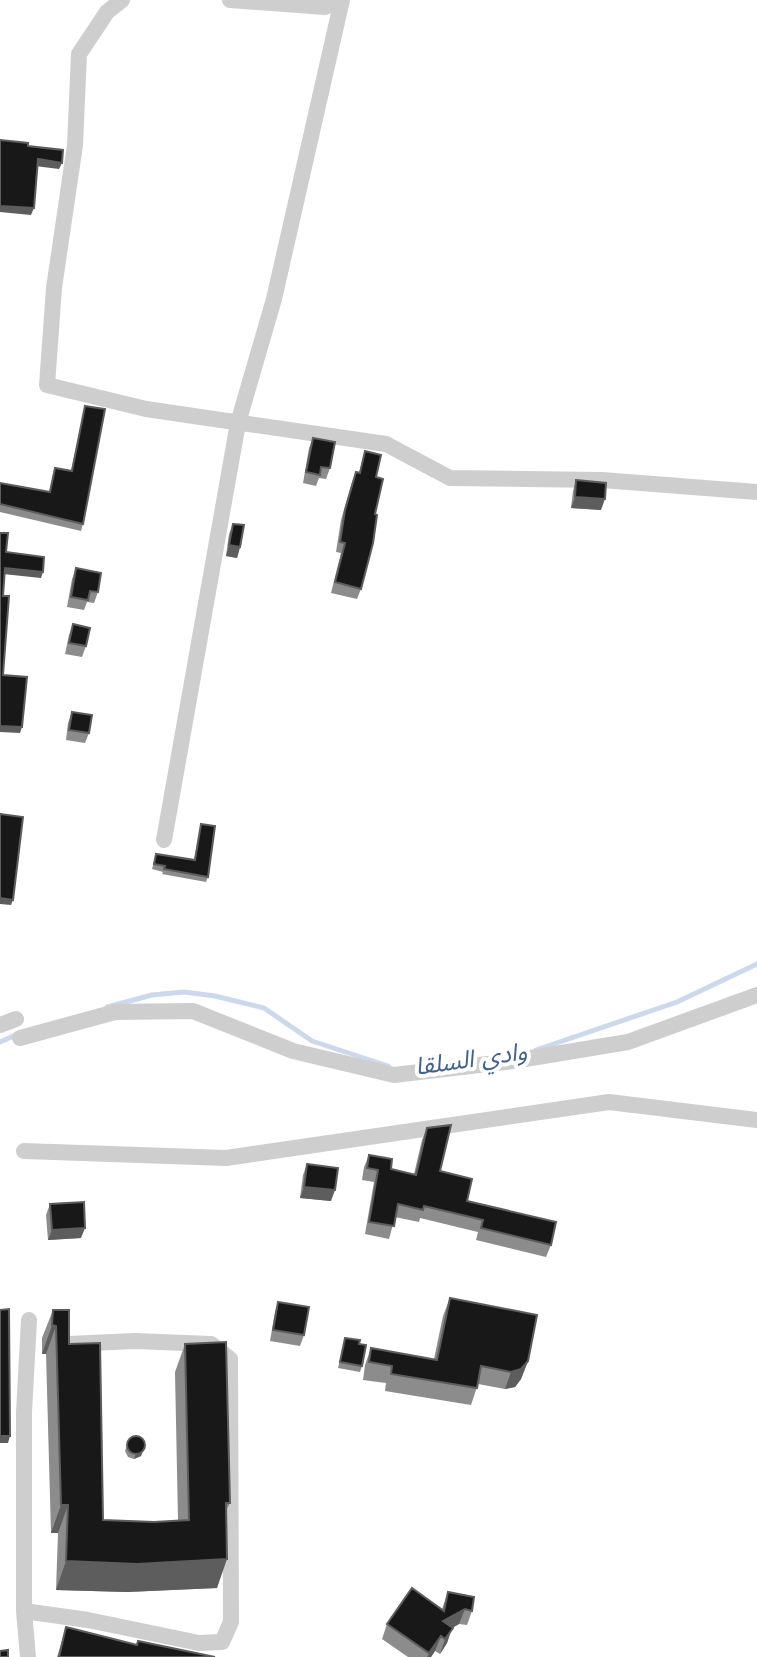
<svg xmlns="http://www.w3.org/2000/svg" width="757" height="1657" viewBox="0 0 757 1657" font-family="'Work Sans','Noto Sans Arabic',sans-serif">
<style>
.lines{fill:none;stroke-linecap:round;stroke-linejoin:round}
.stream{stroke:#ccd9ec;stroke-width:5}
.minor{stroke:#cecece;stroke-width:16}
.wall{fill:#8c8c8c}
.shaded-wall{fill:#5d5d5d}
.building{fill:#181818;stroke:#5d5d5d;stroke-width:2}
.labels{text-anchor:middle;stroke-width:8;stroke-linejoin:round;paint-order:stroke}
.water-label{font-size:24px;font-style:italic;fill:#406292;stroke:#fff}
</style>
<rect width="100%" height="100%" fill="#fff"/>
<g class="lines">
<!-- stream -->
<path class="stream" d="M107,1007L152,995L184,992L215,996L264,1008L312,1041L388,1066
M0,1042L18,1034
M536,1050L677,1002L757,964"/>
<!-- minor -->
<path class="minor" d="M122,0L107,12L79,54L75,145L54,288L47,385L146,409L386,444L450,478L602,480L757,492
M230,0L325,7L340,0
M164,840L238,423L274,299L342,0
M0,1025L16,1019
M20,1038L115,1012L193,1011L293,1051L394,1075L513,1061L628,1042L757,995
M24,1151L226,1158L609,1102L757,1120
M24,1611L88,1620L199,1643L222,1642L231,1622L230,1359L211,1344L135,1341L68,1344
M28,1657L24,1611V1412L29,1320"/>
</g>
<!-- wall -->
<path class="wall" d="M85,406L83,524L81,531L0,512V483L49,492L55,468L71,471Z
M313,438L330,468L326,479L319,478L316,486L303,483L309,448Z
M365,451L376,477L375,514L361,589L357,599L331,593L341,553L336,552L341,520L352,482L356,472L359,473Z
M576,480L601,510L571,508L573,491Z
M233,524L240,547L237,558L226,556L229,534Z
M76,568L98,592L94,603L87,602L84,610L67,607L72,579Z
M73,624L86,646L82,657L65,654L69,635Z
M72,712L89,733L85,743L66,740L68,723Z
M201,824L208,877L206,882L162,874L163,872L152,869L156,854L194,860Z
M427,1128L440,1171L467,1201L551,1245L546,1257L476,1240L478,1232L420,1218L419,1222L395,1217L389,1239L365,1234L374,1182L362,1180L364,1167L369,1155L391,1169L414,1174L422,1140Z
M307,1164L331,1201L300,1198L303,1175Z
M50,1204L81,1238L48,1240L46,1215Z
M450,1298L528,1361L521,1379L515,1387L505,1389L478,1384L471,1405L385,1391L386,1383L363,1380L365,1365L371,1348L434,1359L443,1316Z
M278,1302L304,1335L300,1346L270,1341L275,1312Z
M53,1310L69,1344L103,1520L154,1522L178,1520L175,1372L185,1344L230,1503L226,1511L217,1588L127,1592L56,1590L58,1533H51L46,1354H42V1338Z
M345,1338L359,1344L362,1366L360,1372L338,1368Z
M129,1439L141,1456L134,1459L128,1457L125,1451Z
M448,1592L472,1611L467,1625L459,1624L452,1628L447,1643L440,1654L435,1651L431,1657H408L382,1639L387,1624L442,1609Z
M66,1627L136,1645L215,1657H57Z"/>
<!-- shaded-wall -->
<path class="shaded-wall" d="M38,159L62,163L59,169L35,166Z
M0,206L34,208L31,215L0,212Z
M575,497L605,499L601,510L571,508Z
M229,545L240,547L237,558L226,556Z
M5,568L43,572L41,578L3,574Z
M0,726L22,727L20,733L0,732Z
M0,898L13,900L11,905L0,904Z
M304,1187L335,1190L331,1201L300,1198Z
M85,1228L81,1238L48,1240L52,1230Z
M52,1325L56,1326L46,1354H42Z
M528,1361L521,1379L515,1387L505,1389L511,1372Z
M0,1436H10L8,1443H0Z
M143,1451L141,1456L134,1459L136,1454Z
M61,1505H68L58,1533H51Z
M227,1559L217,1588L127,1592L56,1590L66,1561Z
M465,1609L459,1624L452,1628L447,1643L440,1654L445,1639L443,1621Z
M441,1636L435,1651L431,1657H427Z"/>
<!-- building -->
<path class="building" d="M0,140L28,143V146L63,150L62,163L38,159L34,208L0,206Z
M85,406L105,409L83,524L0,504V483L50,492L55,468L72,471Z
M313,438L335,442L330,468L321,467L320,475L306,472Z
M365,451L381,455L376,477L383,479L375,514L377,515L373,543L361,589L335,582L345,543L340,542L345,510L356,472L360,473Z
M576,480L606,483L605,499L575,497Z
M233,524L244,525L240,547L229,545Z
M0,533H8L6,552L44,557L43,572L5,568L3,596H9L3,675L27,677L22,727L0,726Z
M76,568L101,573L98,592L90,591L88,600L71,597Z
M73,624L90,628L86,646L69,643Z
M72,712L92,715L89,733L69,730Z
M0,814L23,817L13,900L0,898Z
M201,824L215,826L208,877L164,869L165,866L154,864L156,854L195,860Z
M451,1125L440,1171L472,1179L467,1201L556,1222L551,1245L481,1228L483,1220L424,1206L423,1210L398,1204L394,1226L369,1222L378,1170L367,1168L369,1155L392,1159L391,1169L416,1175L427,1128Z
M307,1164L338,1168L335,1190L304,1187Z
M84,1202L85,1228L52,1230L50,1204Z
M450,1298L537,1315L528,1361L521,1369L511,1372L481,1366L477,1388L391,1374L392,1366L369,1362L371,1348L437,1360Z
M278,1302L309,1307L304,1335L273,1330Z
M9,1309L10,1436H0V1310Z
M53,1310H69V1344L100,1343L103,1520L154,1522L189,1520L185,1344L226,1342L230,1503H226L227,1559L137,1564L66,1561L68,1505H61L56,1326L52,1325Z
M345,1338L360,1340L359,1344L366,1345L362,1366L340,1362Z
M127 1445a9 9 0 1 1 18 0a9 9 0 1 1-18 0Z
M412,1588L444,1611L448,1592L474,1597L472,1611L465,1609L443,1621L453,1628L445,1639L441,1636L429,1653L387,1624Z
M66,1627L137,1645L138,1641L215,1657H59Z
M8,1650V1657H0V1651Z"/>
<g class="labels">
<!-- water labels -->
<g class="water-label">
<text transform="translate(471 1059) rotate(-8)" y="8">وادي السلقا</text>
</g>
</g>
</svg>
